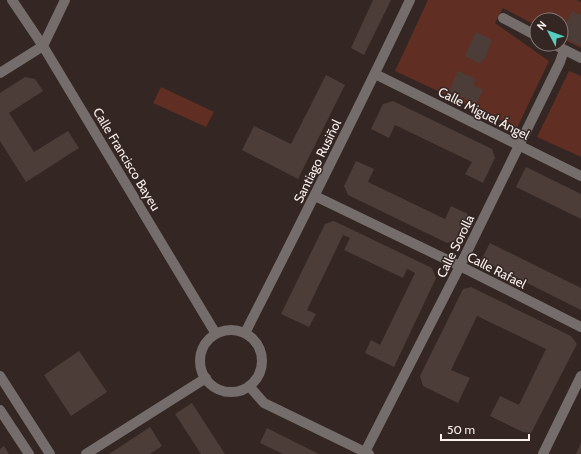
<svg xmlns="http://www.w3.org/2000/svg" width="581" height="454" viewBox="0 0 581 454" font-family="Cabin,sans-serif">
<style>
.green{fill:#602e22}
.building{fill:#4c3d39}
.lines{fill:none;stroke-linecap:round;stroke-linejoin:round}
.minor{stroke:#756d6b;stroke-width:10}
.labels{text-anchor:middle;stroke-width:3;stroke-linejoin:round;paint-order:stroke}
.street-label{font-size:13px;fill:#faf1ee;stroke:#342622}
</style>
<rect width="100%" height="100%" fill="#342622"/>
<!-- green -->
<path class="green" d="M428,0H577L581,2V48L561,38V20H537V26L503,8L495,23L549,61L517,128L395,71Z
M569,71L581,76V157L537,137Z
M161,87L214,112L206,127L153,103Z"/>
<!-- building -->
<path class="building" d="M373,0H391L364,55L351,48Z
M572,11L581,15V46L561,36V33Z
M476,32L492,40L485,59L482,60L480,64L465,56Z
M458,71L476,79L473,85L483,90L476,104L449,91Z
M326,75L345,85L298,179L242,150L254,126L291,144Z
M25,77L35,79L43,91L9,113L34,152L68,131L79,148L26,182L0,141V93Z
M393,101L492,149L495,158L483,183L465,174L472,162L395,125L389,138L371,129L383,104Z
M356,161L374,169L368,182L445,219L451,206L468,214L457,240L447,243L348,195L344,186Z
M526,167L581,194V219L516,187Z
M334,221L432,268L436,278L394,367L365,353L371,340L380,345L415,273L407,269L403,278L344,250L350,238L343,235L307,310L316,314L309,327L281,314L325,224Z
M490,243L581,288V310L481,260Z
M471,287L571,336L577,344L531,433L523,432L490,416L500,396L519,405L546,349L477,316L451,370L470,378L458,403L423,386L420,376L463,289Z
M79,351L107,392L71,416L44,375Z
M192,403L225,454H201L175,414Z
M150,427L162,446L150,454H109Z
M267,428L319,454H283L260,443Z
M581,443V454H576Z
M4,446L9,454H0V449Z"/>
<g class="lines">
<!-- minor -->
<path class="minor" d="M12,0L43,46L216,334
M503,18L537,36
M553,44L581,58
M0,73L43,46L65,0
M375,74L581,176
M315,196L460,266L581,327
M200 361a31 31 0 1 1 62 0a31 31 0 1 1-62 0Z
M245,333C301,223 357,112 410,0
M0,376L50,454
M249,386L264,403L369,454
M0,410L29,454
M365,452L460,266L560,62L564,50
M86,454L206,378
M543,454L581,376"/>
</g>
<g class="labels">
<!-- street labels -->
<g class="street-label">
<text transform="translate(484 113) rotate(27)" y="5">Calle Miguel Ángel</text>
<text transform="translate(127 159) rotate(59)" y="5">Calle Francisco Bayeu</text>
<text transform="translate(317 161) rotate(-64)" y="5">Santiago Rusiñol</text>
<text transform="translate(455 246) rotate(-64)" y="5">Calle Sorolla</text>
<text transform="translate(497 270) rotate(27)" y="5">Calle Rafael</text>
</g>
</g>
<!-- north arrow -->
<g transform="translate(549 32) rotate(311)"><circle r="19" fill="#342622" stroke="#837774"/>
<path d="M0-3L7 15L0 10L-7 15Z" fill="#57cec1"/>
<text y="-6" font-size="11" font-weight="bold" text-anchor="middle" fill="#faf1ee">N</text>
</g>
<!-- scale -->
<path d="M441 434v6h88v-6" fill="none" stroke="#faf1ee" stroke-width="2"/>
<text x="447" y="434" font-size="12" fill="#faf1ee" stroke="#342622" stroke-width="3" paint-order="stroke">50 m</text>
</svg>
